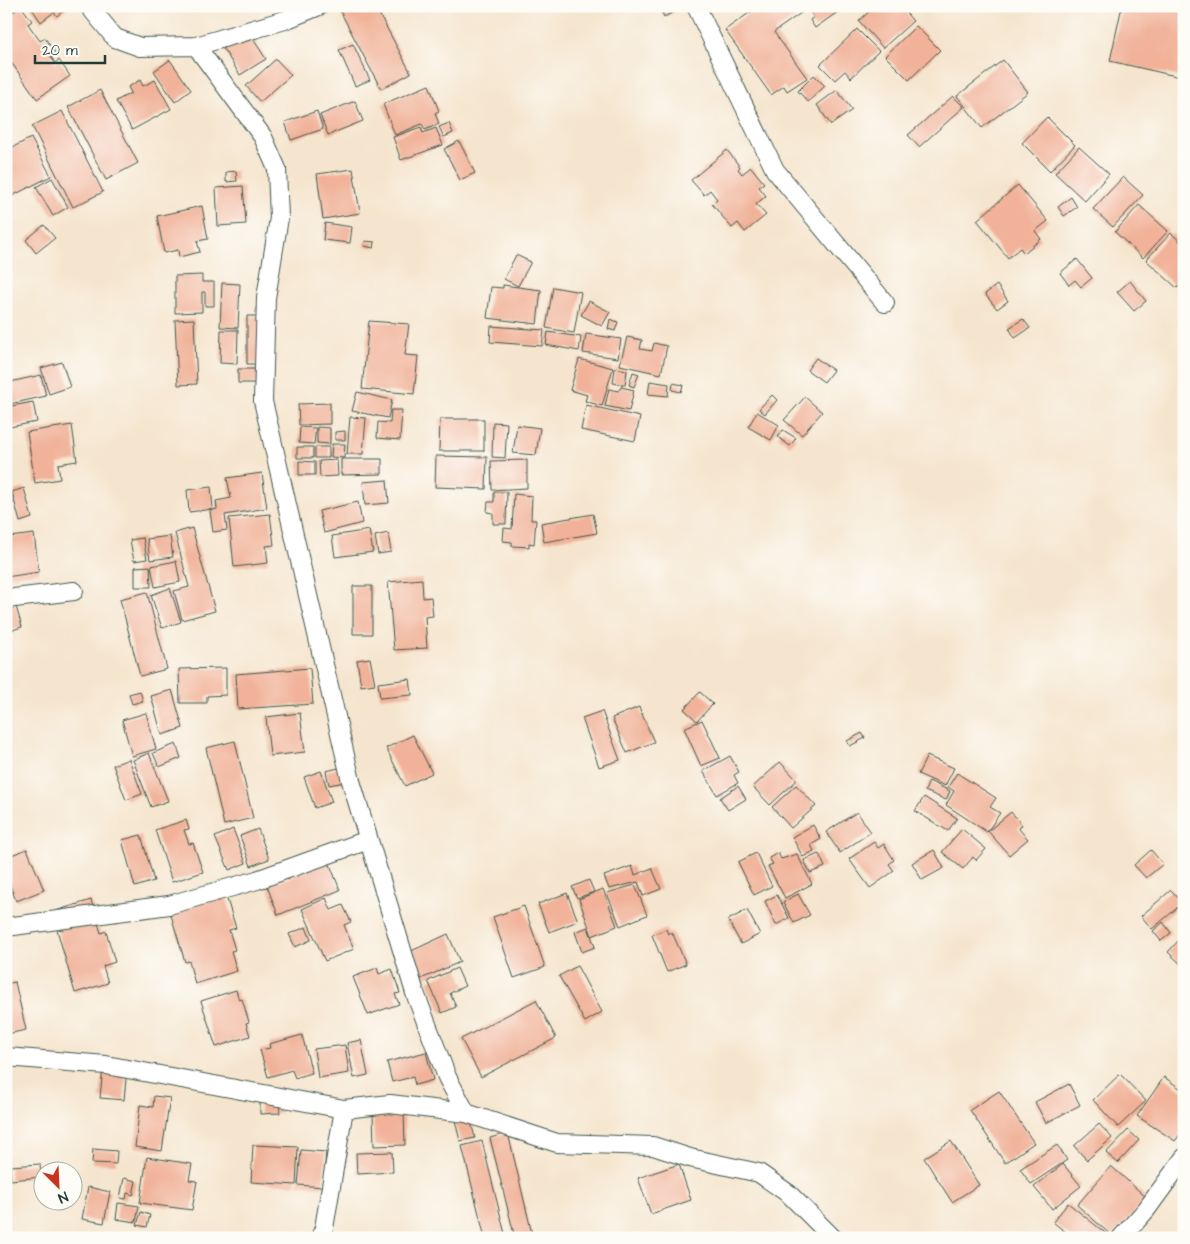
<svg xmlns="http://www.w3.org/2000/svg" width="1190" height="1244" viewBox="0 0 1190 1244" font-family="'Architects Daughter',sans-serif">
<style>
.building{fill:#f1b299}
.lines{fill:none;stroke-linecap:round;stroke-linejoin:round}
.minor-casing{stroke:#3f564b;stroke-width:20}
.minor{stroke:#fff;stroke-width:18}
</style>
<rect width="100%" height="100%" fill="#fdfcf7"/>
<filter id="ink" filterUnits="userSpaceOnUse"><feTurbulence type="fractalNoise" baseFrequency=".02" numOctaves="2"/><feDisplacementMap in="SourceGraphic" scale="10" xChannelSelector="R" yChannelSelector="G"/><feConvolveMatrix kernelMatrix="1 2 1 2 8 2 1 2 1" color-interpolation-filters="sRGB"/></filter>
<filter id="wash" filterUnits="userSpaceOnUse"><feTurbulence type="fractalNoise" baseFrequency=".0096" numOctaves="4" result="noise"/><feDisplacementMap in="SourceGraphic" scale="20" xChannelSelector="R" yChannelSelector="G"/><feGaussianBlur stdDeviation="1.12" result="paint"/><feColorMatrix in="noise" values="0 0 0 0 0 0 0 0 0 0 0 0 0 0 0 0 0 1.4 0 .05"/><feComposite in="paint" operator="in"/></filter>
<g filter="url(#wash)">
<rect width="100%" height="100%" fill="#f5e5ce"/>
<g id="blocks">
<!-- building -->
<path class="building" d="M21,6L32,21L28,24L40,41L45,38L56,54L51,57L55,63L59,60L70,76L37,99L6,55V17Z
M30,6H70L57,16L54,12L41,22Z
M340,6H375L411,73L381,89L338,7Z
M659,6H686L664,17Z
M759,6H846L815,28L810,20L814,17L808,8L774,32L807,78L787,91L784,86L771,95L725,30Z
M875,6H900L913,21L883,48L859,21Z
M1122,6H1184V62L1180,77L1110,61Z
M916,26L940,50L909,80L885,56Z
M857,29L879,51L851,78L845,71L835,80L820,65Z
M248,31L266,59L240,75L222,47Z
M353,44L370,80L355,86L339,50Z
M276,59L291,75L260,102L246,86Z
M170,60L191,90L175,102L154,71Z
M1003,60L1028,92L982,128L957,96Z
M814,75L825,86L808,102L798,91Z
M140,80L143,86L155,80L171,109L132,130L116,101L131,93L128,87Z
M429,85L439,111L435,113L439,124L425,130L422,124L395,135L383,104Z
M100,90L138,163L106,180L68,107Z
M837,90L852,110L831,125L817,105Z
M953,96L964,107L919,147L908,135Z
M355,101L363,121L328,135L320,115Z
M62,111L103,192L73,207L32,126Z
M317,111L323,129L291,140L285,122Z
M1047,117L1075,145L1050,171L1022,143Z
M449,123L453,133L444,137L439,127Z
M421,127L423,133L436,128L443,145L401,160L393,137Z
M31,138L51,176L12,196L6,186V158L12,155L9,149Z
M459,141L475,173L460,180L444,149Z
M1079,147L1109,174L1085,201L1055,173Z
M727,150L740,167L738,169L742,174L751,167L764,183L759,187L766,196L756,204L766,215L745,232L738,223L732,228L712,204L717,199L710,190L704,195L691,180Z
M353,169L360,213L323,219L317,174Z
M236,171L237,181L226,182V172Z
M1123,177L1143,195L1113,227L1093,209Z
M52,178L68,207L53,216L36,187Z
M1018,185L1048,221L1035,231L1041,239L1024,253L1020,248L1008,258L977,220Z
M243,186L246,224L218,226L216,188Z
M1071,197L1077,207L1064,216L1058,207Z
M1139,205L1168,231L1143,258L1115,232Z
M202,206L208,239L197,241L200,252L179,257L178,250L164,253L157,216Z
M325,223L352,227L350,243L323,240Z
M44,225L55,238L36,253L26,240Z
M1171,233L1184,245V281L1177,288L1146,260Z
M365,241L375,242L374,248L364,246Z
M516,255L531,262L518,286L504,279Z
M1077,259L1092,278L1081,287L1075,280L1069,285L1060,273Z
M202,275V282H214V306H205V292H202V312L175,313V276Z
M1130,281L1146,301L1134,311L1117,292Z
M222,283L240,284L238,328L220,327Z
M503,285L541,290L537,324L487,318L491,287L503,288Z
M997,285L1008,301L997,309L985,294Z
M553,287L581,292L574,333L546,328Z
M589,301L610,312L602,326L581,315Z
M247,316H259V364H247Z
M194,319L197,384L178,385L175,320Z
M610,319L618,322L615,331L608,329Z
M1023,319L1030,328L1015,338L1009,328Z
M369,321L409,324L405,355L418,356L414,394L362,389Z
M491,326L544,330L542,346L490,342Z
M221,330H238L237,364L220,363Z
M548,332L581,337L579,351L546,345Z
M586,334L621,339L618,358L583,353Z
M627,337L642,340L640,349L652,351L654,343L667,346L661,374L620,365Z
M816,358L833,370L824,382L807,370Z
M579,359L613,368L602,406L585,401L587,395L570,390Z
M62,362L70,387L49,394L41,368Z
M615,368L627,370L625,385L613,383Z
M238,369H261V383H238Z
M633,372L639,374L634,387L629,385Z
M41,375L46,396L10,404L6,383Z
M650,381L669,384L668,396L648,394Z
M673,383L683,385L681,392L672,390Z
M621,387L634,390L629,411L605,406L609,389L619,391Z
M357,392L392,400L388,418L352,411Z
M772,395L777,400L765,414L759,409Z
M805,397L822,412L802,435L784,420Z
M33,402L37,422L9,427L6,407Z
M330,403V424L299,425L298,404Z
M586,405L640,417L635,441L581,430Z
M391,410H402L400,440L377,438L378,422L390,423Z
M757,412L779,425L771,440L748,427Z
M350,417L366,418L363,454H347Z
M440,419H484V451H439Z
M493,422L507,423L505,458L492,457Z
M72,425L77,461L58,464L60,479L35,483L27,432Z
M517,425L540,428L536,455L513,453Z
M300,427L316,428L314,444L299,443Z
M317,427L330,428V444L317,443Z
M783,430L796,438L790,446L778,437Z
M345,431V440H335V432Z
M332,444H345L344,458L331,457Z
M297,447H313V458H297Z
M315,447H329V458H315Z
M436,456L487,457L486,489L435,487Z
M341,459H382V474L341,475Z
M337,460L338,476L320,477L319,461Z
M527,460V488L492,490L491,461Z
M299,461L315,462V475H299Z
M262,473L267,508L225,515L227,530L213,532L210,511L217,509L216,501L231,498L227,478Z
M387,480L389,503L365,505L363,482Z
M211,487L213,509L189,512L187,490Z
M24,488L32,518L20,522L12,492Z
M11,492L13,504L6,506V493Z
M494,492H507L506,524H493V513L487,512L488,502H494Z
M514,494L532,496L531,520H536L534,544L529,543V547L512,546V542L503,541L504,528L512,529Z
M358,502L362,523L324,533L319,511Z
M270,514L274,545L266,546L268,563L234,567L229,518Z
M593,514L597,533L544,542L541,523Z
M192,528L215,611L182,620L174,591L189,587L175,533Z
M369,530L373,552L335,557L332,536Z
M388,533L391,552L378,554L375,536Z
M34,534L39,572L6,577V542H10L9,537Z
M170,536L173,557L150,560L147,539Z
M143,538L147,559L134,561L130,540Z
M176,561L180,582L155,587L151,566Z
M150,566L151,587H135V567Z
M422,579L423,598L431,597L433,616L425,617L427,648L394,650L388,582Z
M353,586H372V634H353Z
M170,588L181,622L162,628L151,595Z
M147,592L167,669L140,676L120,599Z
M15,603L22,627L6,632V605Z
M370,658L375,684L361,686L357,660Z
M226,668V695L207,696V703H180L179,669Z
M310,668L313,704L238,709L236,674Z
M410,679L412,695L380,698L378,683Z
M172,690L183,728L162,735L151,696Z
M140,691L143,701L132,704L129,694Z
M700,692L713,704L697,721L684,709Z
M639,707L654,742L627,753L612,718Z
M602,711L620,760L599,767L582,718Z
M146,713L156,749L132,756L122,720Z
M300,713L305,752L270,756L266,717Z
M702,720L720,758L701,766L684,728Z
M862,733L865,738L850,746L847,741Z
M413,735L432,773L405,786L386,748Z
M235,741L253,818L224,825L206,748Z
M176,744L181,758L159,767L153,753Z
M149,753L168,801L151,807L133,760Z
M730,756L739,772L734,775L738,783L717,795L703,771Z
M927,756L954,768L945,786L918,774Z
M129,759L142,794L126,800L113,765Z
M780,762L797,780L770,805L753,787Z
M347,766L350,781L329,785L326,771Z
M321,771L332,802L315,808L304,777Z
M957,773L996,798L990,807L1000,813L987,832L946,805L954,791L948,787Z
M929,781L950,791L946,800L925,791Z
M796,785L816,806L791,828L772,807Z
M738,786L746,799L728,810L720,798Z
M924,797L957,818L948,831L915,811Z
M857,812L871,832L840,853L826,832Z
M1011,812L1022,825L1018,828L1028,839L1009,855L988,831Z
M186,820L189,829L184,830L189,844L193,843L203,872L172,882L155,830Z
M813,825L821,839L811,845L814,851L803,857L792,837Z
M233,829L246,863L229,870L215,837Z
M258,829L269,859L251,866L240,836Z
M962,829L986,849L976,860L973,857L963,869L942,852Z
M141,835L154,881L135,887L122,840Z
M874,842L878,848L884,844L894,860L889,864L894,871L870,888L849,859Z
M27,849L44,890L16,901L6,875V857Z
M934,850L944,868L922,880L912,863Z
M1151,850L1163,864L1146,878L1134,865Z
M756,853L772,886L754,895L738,862Z
M778,853L781,859L797,854L812,884L785,898L768,866L773,864L769,858Z
M819,854L825,867L810,873L804,860Z
M329,862L340,890L278,915L267,886Z
M632,866L635,875L652,868L661,889L643,896L638,882L609,889L604,876Z
M589,880L594,892L577,898L572,887Z
M635,885L647,915L620,926L607,893Z
M603,889L617,926L592,936L579,899Z
M1171,890L1183,903L1152,929L1141,916Z
M225,893L236,928L229,930L235,950L231,951L237,971L195,984L189,961L185,962L168,905Z
M567,893L578,921L549,932L538,904Z
M798,894L810,915L794,923L783,902Z
M777,895L789,918L776,925L765,901Z
M326,898L331,910L343,905L351,922L344,925L354,949L325,961L302,909Z
M91,900L101,933L106,931L115,962L103,966L108,983L75,993L52,912Z
M524,906L545,967L514,978L493,917Z
M747,910L760,934L741,944L728,920Z
M1163,922L1171,933L1161,941L1153,931Z
M306,927L311,940L295,947L289,934Z
M588,927L595,947L582,952L575,932Z
M666,929L668,934L672,932L686,964L667,972L652,935Z
M448,934L460,962L421,979L409,952Z
M1180,939L1184,943V967L1168,952Z
M577,966L602,1012L585,1022L559,976Z
M377,968L379,974L392,969L400,993L395,994L399,1004L368,1015L353,977Z
M457,968L465,986L450,993L456,1007L442,1013L428,981Z
M15,982L26,1030L7,1034L6,984Z
M236,990L239,1000L242,999L249,1022L246,1023L250,1036L216,1047L201,1001Z
M536,1000L556,1038L481,1077L461,1039Z
M302,1035L312,1073L295,1078L292,1070L268,1077L260,1050L270,1048L269,1044Z
M361,1040L368,1075L354,1078L347,1043Z
M345,1045L349,1073L318,1078L314,1049Z
M426,1052L433,1080L415,1085L413,1077L392,1082L387,1062Z
M103,1067L127,1069L124,1100L100,1098Z
M1120,1074L1146,1101L1118,1127L1093,1100Z
M1164,1077L1184,1091V1129L1175,1141L1137,1116Z
M1069,1084L1080,1105L1046,1123L1035,1102Z
M999,1091L1034,1143L1005,1163L970,1110Z
M154,1096L170,1098L162,1151L135,1147L140,1105L153,1107Z
M260,1098L279,1103L280,1113L260,1114Z
M404,1112L405,1145L374,1146L373,1113Z
M454,1116L470,1118L475,1138L460,1141Z
M1099,1124L1112,1138L1087,1160L1074,1146Z
M1128,1130L1139,1140L1118,1163L1106,1153Z
M508,1133L533,1238H515L490,1138Z
M482,1141L506,1238H485L462,1146Z
M951,1141L979,1185L952,1202L924,1158Z
M253,1145L298,1147L296,1185L251,1182Z
M1057,1145L1067,1160L1031,1184L1020,1169Z
M93,1149L117,1151L116,1164L92,1163Z
M301,1150L326,1152L323,1187L298,1185Z
M392,1152L393,1172L357,1174L356,1153Z
M147,1157L192,1164L189,1180L197,1181L192,1210L140,1203Z
M40,1164L41,1177L11,1180L10,1166Z
M679,1164L691,1200L651,1214L638,1178Z
M1063,1164L1081,1186L1052,1209L1034,1187Z
M1111,1166L1147,1198L1112,1236L1077,1205Z
M124,1178L136,1181L133,1195L127,1193L126,1199L120,1198Z
M88,1187L110,1192L104,1223L82,1219Z
M118,1203L139,1206L136,1222L116,1219Z
M1068,1203L1109,1236L1107,1238H1073L1053,1222Z
M141,1212L150,1215L147,1227L137,1225Z"/>
</g>
</g>
<g filter="url(#ink)">
<use href="#blocks" fill-opacity="0" stroke="#3f564b" stroke-width="1"/>
<g class="lines">
<!-- minor casing -->
<g class="minor-casing">
<path id="minor" d="M89,6L115,38L140,47L196,46L263,137L277,169L279,218L266,298L263,401L351,781L415,993L447,1077L466,1113
M696,6L775,170L885,303
M196,46L285,20L319,6
M6,599L74,591
M6,927L169,905L257,880L368,840
M6,1057L106,1065L344,1109L390,1104L466,1113L557,1143L653,1146L690,1158L759,1173L789,1194L833,1238
M320,1238L324,1228L344,1109
M1121,1238L1146,1210L1184,1158"/>
</g>
<!-- minor -->
<use href="#minor" class="minor"/>
</g>
</g>
<!-- margin -->
<rect width="1190" height="1244" fill="none" stroke="#fdfcf7" stroke-width="25"/>
<!-- north arrow -->
<g transform="translate(58 1186) rotate(156)"><circle r="24" fill="#fdfcf7" stroke="#a4b0a9"/>
<path d="M0-4L9 19L0 12L-9 19Z" fill="#c8321e"/>
<text y="-8" font-size="14" font-weight="bold" text-anchor="middle" fill="#1f3d34">N</text>
</g>
<!-- scale -->
<path d="M35 55v8h70v-8" fill="none" stroke="#1f3d34" stroke-width="2.5"/>
<text x="42" y="55" font-size="15" fill="#1f3d34" stroke="#fdfcf7" stroke-width="4" paint-order="stroke">20 m</text>
</svg>
